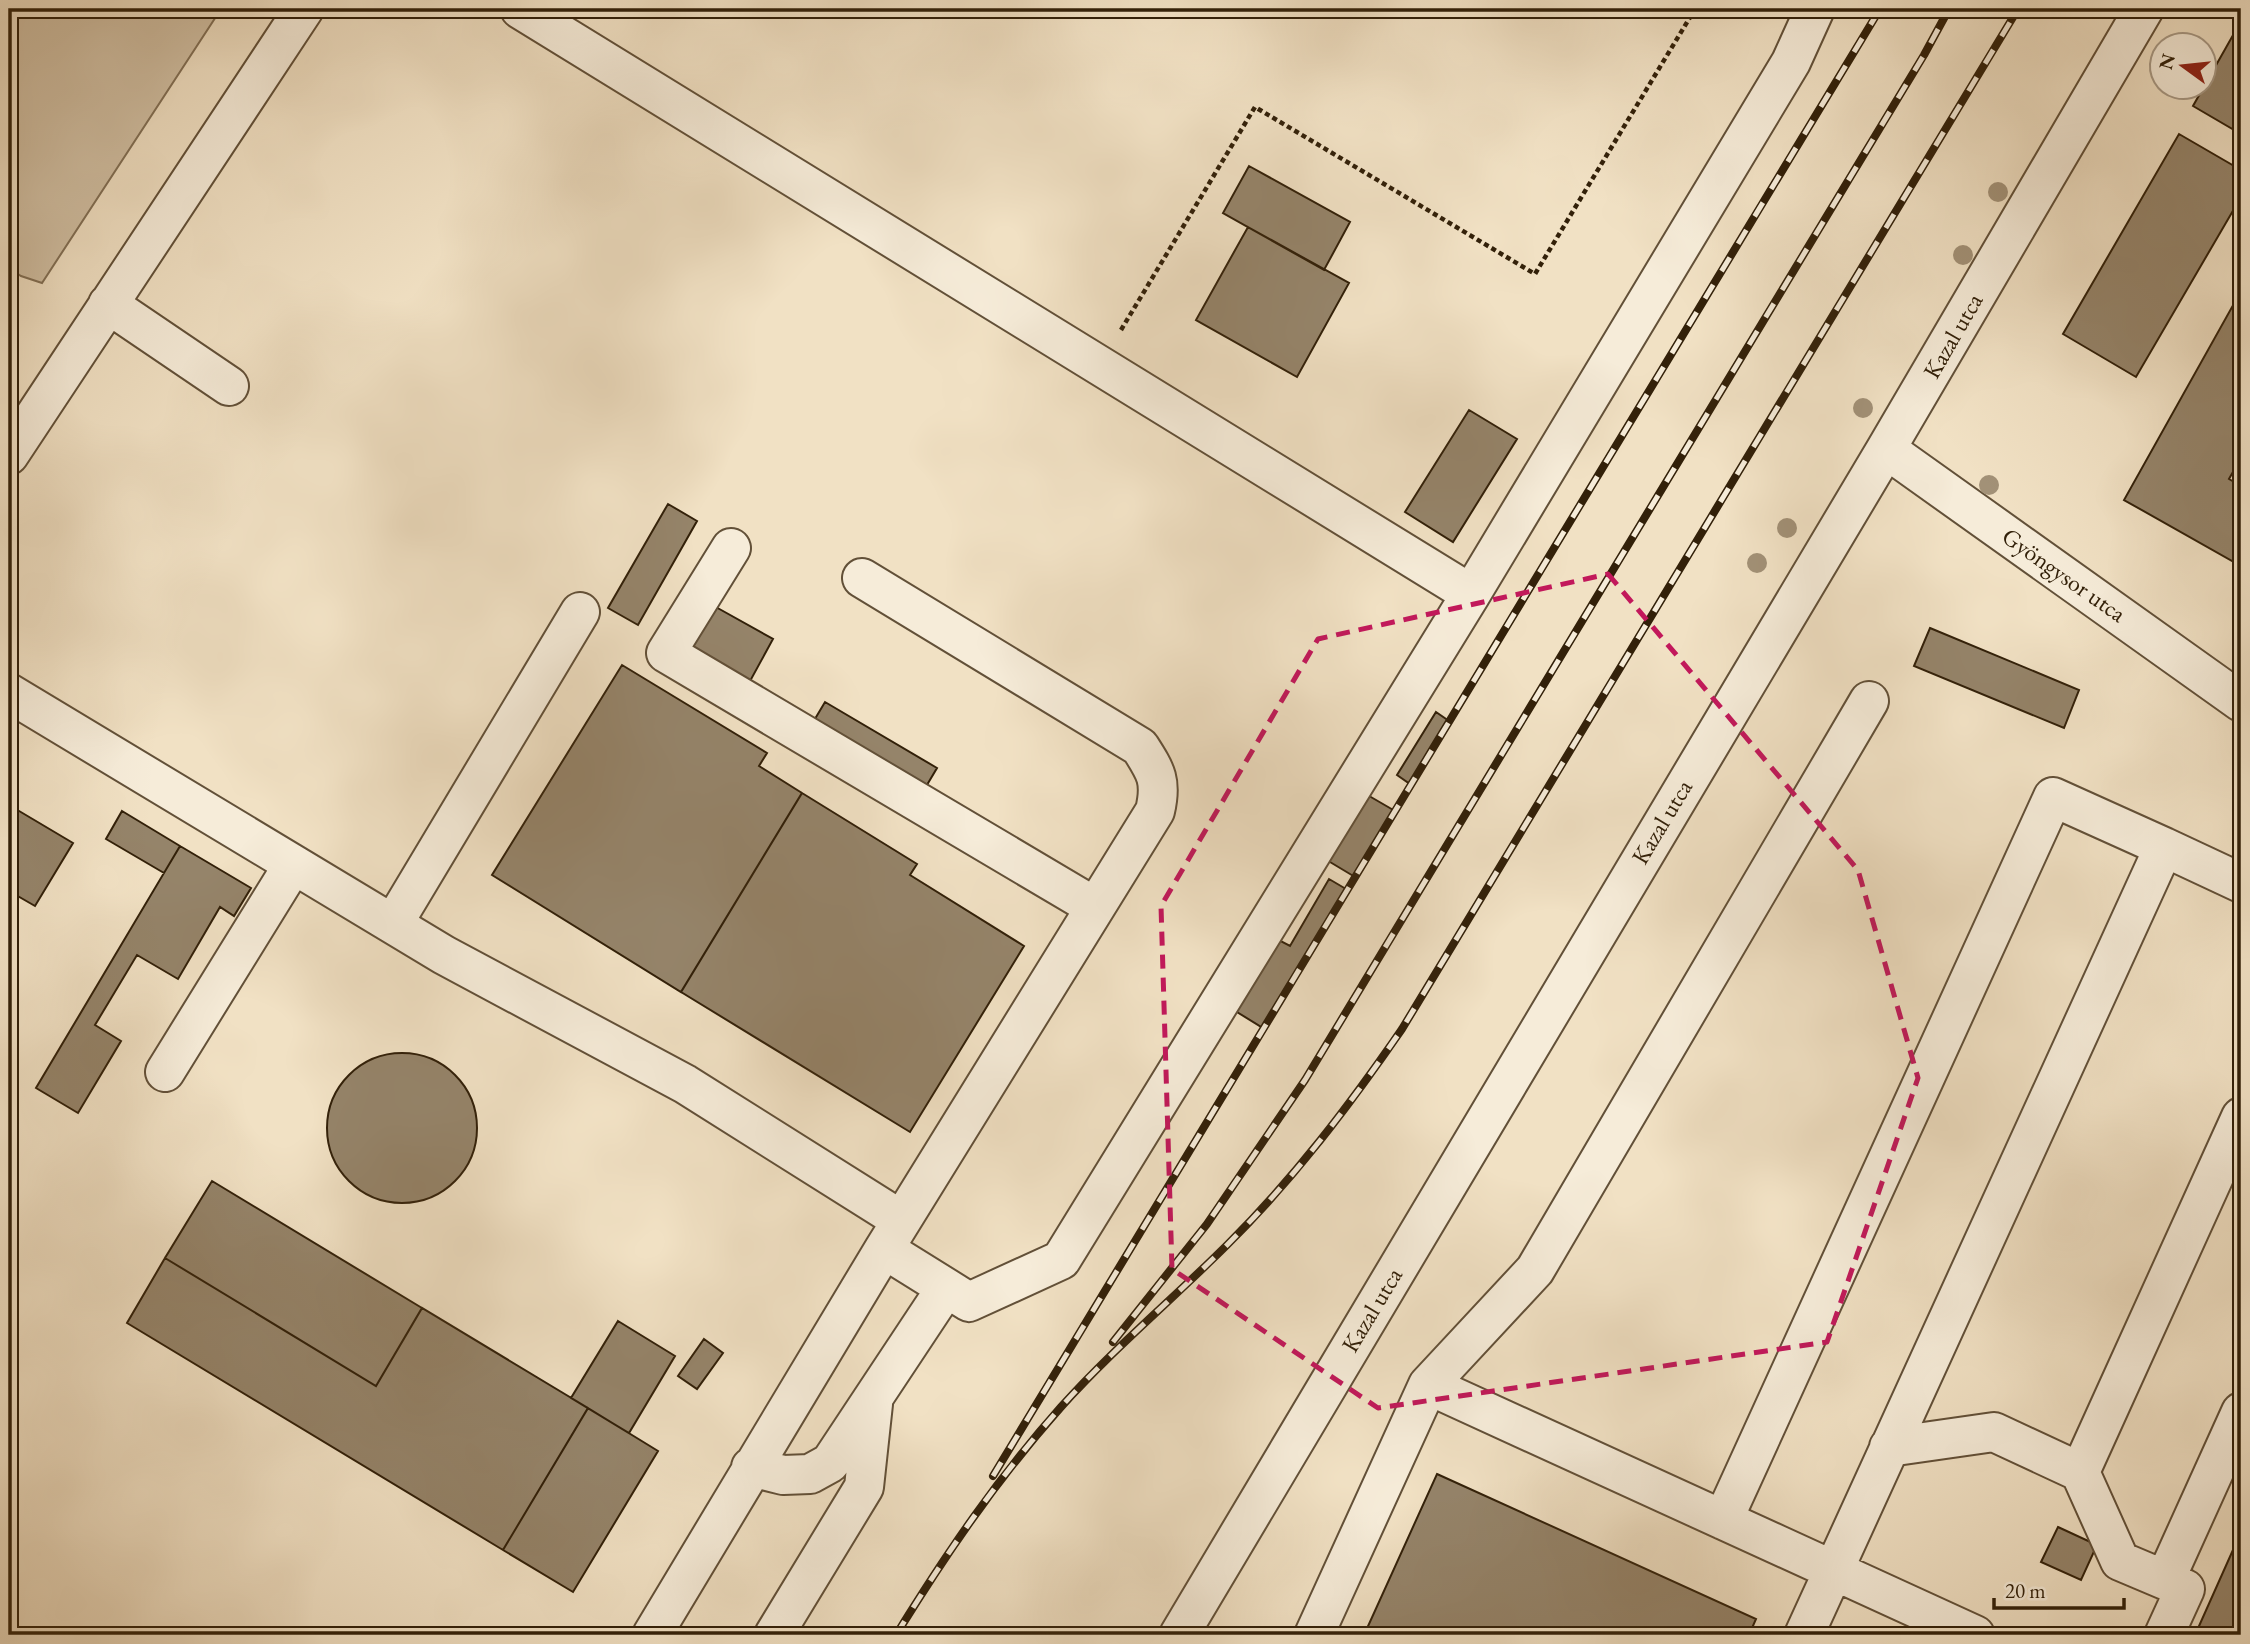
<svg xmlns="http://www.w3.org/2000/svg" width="2250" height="1644" viewBox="0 0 2250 1644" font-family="'EB Garamond',serif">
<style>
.green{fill:#d1c0a4;stroke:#827056;stroke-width:2}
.building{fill:#95846a;stroke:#322009;stroke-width:2}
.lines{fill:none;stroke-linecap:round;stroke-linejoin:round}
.minor-casing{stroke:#625038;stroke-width:42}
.path{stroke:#322009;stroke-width:4.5;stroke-dasharray:5 3.5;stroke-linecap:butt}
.minor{stroke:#f6ecd9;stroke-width:38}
.rail-casing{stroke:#322009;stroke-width:8}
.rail{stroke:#f6ecd9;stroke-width:5;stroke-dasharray:16;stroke-linecap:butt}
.tree{fill:#a29177}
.marked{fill:none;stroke:#c2185b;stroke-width:5;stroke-dasharray:14 9;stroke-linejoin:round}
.labels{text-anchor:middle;stroke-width:6;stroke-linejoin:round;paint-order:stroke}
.street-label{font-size:24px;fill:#322009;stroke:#f6ecd9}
</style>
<rect width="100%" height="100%" fill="#f1e1c4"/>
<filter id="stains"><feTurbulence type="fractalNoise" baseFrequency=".00286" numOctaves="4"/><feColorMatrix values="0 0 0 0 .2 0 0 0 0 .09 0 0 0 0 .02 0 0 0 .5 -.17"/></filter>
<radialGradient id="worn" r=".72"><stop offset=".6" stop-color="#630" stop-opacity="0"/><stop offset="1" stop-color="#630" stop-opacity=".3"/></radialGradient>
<!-- green -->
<path class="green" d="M9,9H221L42,283L21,276L9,268Z"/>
<!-- building -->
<path class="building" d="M2241,21V134L2193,106Z
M2179,134L2241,170V197L2136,377L2063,334Z
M1249,166L1350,222L1324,270L1223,213Z
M1248,227L1349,283L1297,377L1196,320Z
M2241,291V458L2229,479L2241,486V566L2124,500Z
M1469,410L1517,439L1453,542L1405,512Z
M668,504L697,521L638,625L608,608Z
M714,606L773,639L749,683L689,649Z
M1930,628L2079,690L2064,728L1914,666Z
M622,665L767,753L759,766L802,793L681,992L492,875Z
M825,702L937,768L921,795L809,729Z
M1436,712L1449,721L1410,784L1397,775Z
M802,793L917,864L910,875L1024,946L910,1132L681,992Z
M1364,793L1395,811L1355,877L1325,859Z
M9,805L73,843L35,906L9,891Z
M122,811L180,846L164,873L106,839Z
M180,846L251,888L234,916L220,907L178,979L137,955L95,1025L121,1041L78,1113L36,1088Z
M1329,879L1346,889L1263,1028L1232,1009L1275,938L1290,946Z
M327 1128a75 75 0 1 1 150 0a75 75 0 1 1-150 0Z
M212,1181L422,1308L376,1386L165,1258Z
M165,1258L376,1386L422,1308L588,1408L503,1550L127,1323Z
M618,1321L675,1356L629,1433L571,1398Z
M704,1339L723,1353L697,1389L678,1376Z
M588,1408L658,1451L573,1592L503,1550Z
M1437,1474L1756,1619L1749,1635H1364Z
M2058,1527L2097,1545L2081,1580L2041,1562Z
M2241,1532V1635H2195Z"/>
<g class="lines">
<!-- minor casing -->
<g class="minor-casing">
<path id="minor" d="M520,9L1471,594L1061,1260L969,1302L884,1249
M108,304L229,386
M1886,449L2241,702
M9,455L304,9
M731,548L666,653L1095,907
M1471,594L1791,62L1815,9
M9,693L444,955L685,1084L901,1220
M393,924L580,612
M165,1072L293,865
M1428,1385L1535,1270L1869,701
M1889,1447L1994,1432L2080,1472
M751,1467L783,1475L810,1474L830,1463L946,1288
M1723,1520L2053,797L2164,847
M2165,1580L2120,1561L2080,1472L2241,1117
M652,1635L884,1249L1155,811C1162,781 1156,772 1140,747L862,578
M774,1635L864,1487L873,1404
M1179,1635L1886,449L2144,9
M1314,1635L1428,1385L1975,1635
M1804,1635L2164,847L2241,883
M2164,1635L2185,1589L2165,1580L2241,1412"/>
</g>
<!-- path -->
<path class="path" d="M1121,330L1255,107L1535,274L1695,9"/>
<!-- minor -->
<use href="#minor" class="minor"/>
<!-- rail casing -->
<g class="rail-casing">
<path id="rail" d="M1113,1342L1207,1224L1305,1080L1924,55L1949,9
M993,1476L1880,9
M896,1635C946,1554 997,1479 1061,1407C1113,1349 1173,1299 1228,1244C1295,1177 1349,1106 1402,1029L2018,9"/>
</g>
<!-- rail -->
<use href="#rail" class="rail"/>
</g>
<!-- trees -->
<g class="tree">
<circle cx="1998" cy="192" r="10"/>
<circle cx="1963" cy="255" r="10"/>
<circle cx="1863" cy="408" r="10"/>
<circle cx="1989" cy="485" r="10"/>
<circle cx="1787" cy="528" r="10"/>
<circle cx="1757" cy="563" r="10"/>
</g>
<!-- marked area -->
<path class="marked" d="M1608,574L1858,870L1918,1078L1827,1342L1378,1408L1172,1269L1161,906L1318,639Z"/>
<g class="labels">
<!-- street labels -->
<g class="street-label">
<text transform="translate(1953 336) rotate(-60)" y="8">Kazal utca</text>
<text transform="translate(2064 575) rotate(35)" y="8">Gyöngysor utca</text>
<text transform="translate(1662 822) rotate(-59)" y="8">Kazal utca</text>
<text transform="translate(1372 1310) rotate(-59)" y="8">Kazal utca</text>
</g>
</g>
<!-- margin -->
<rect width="2250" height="1644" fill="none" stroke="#f1e1c4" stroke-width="35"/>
<rect x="10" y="10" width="2229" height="1623" fill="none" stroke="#322009" stroke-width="3.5"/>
<rect x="18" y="18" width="2215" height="1609" fill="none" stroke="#322009" stroke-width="2"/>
<!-- north arrow -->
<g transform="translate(2183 66) rotate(285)"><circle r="33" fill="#f6ecd9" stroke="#a89a86" stroke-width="2"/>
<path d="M0-5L12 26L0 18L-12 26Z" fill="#8f2418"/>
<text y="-10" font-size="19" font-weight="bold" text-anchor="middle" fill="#322009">N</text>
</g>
<!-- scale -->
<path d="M1994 1598v10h130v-10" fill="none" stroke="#322009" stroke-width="3.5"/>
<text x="2005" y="1598" font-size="21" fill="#322009" stroke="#f6ecd9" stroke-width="5" paint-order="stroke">20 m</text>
<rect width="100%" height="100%" filter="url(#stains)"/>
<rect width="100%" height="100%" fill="url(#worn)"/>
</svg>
